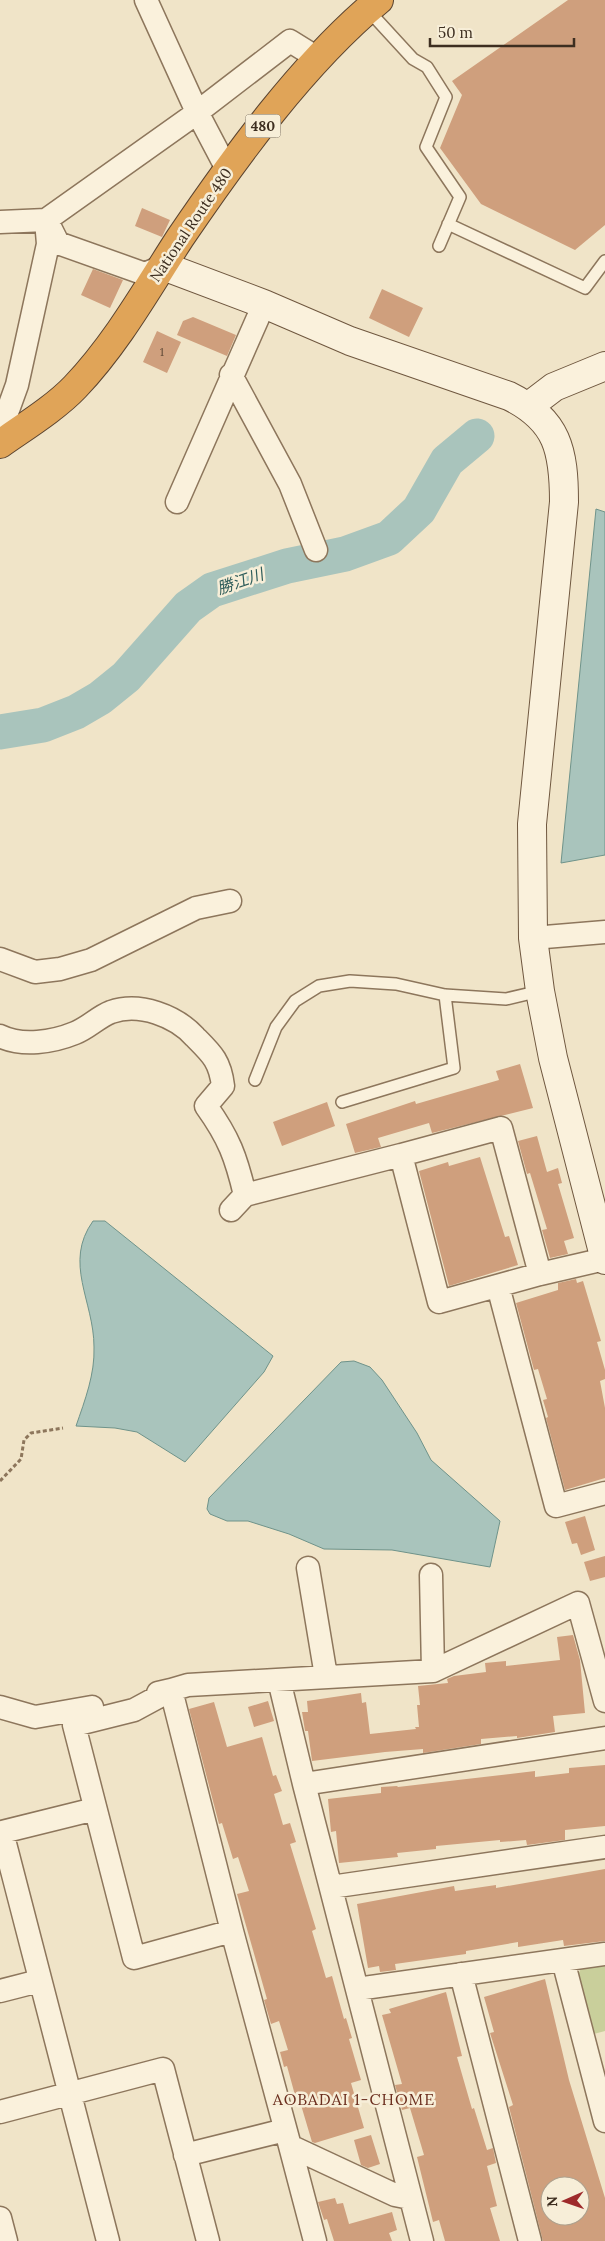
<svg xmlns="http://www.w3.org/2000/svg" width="605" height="2241" viewBox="0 0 605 2241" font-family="Lora,'Noto Sans JP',serif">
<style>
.green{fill:#c9cf9b}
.water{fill:#a9c4bc;stroke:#6f938a}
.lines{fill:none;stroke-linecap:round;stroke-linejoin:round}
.river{stroke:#a9c4bc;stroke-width:35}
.building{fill:#cf9f7d;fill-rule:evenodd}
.lane-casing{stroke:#8d765c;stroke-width:14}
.street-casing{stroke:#8d765c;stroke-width:25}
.secondary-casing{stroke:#6f573f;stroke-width:30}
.highway-casing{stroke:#5b4430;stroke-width:30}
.path{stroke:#8d765c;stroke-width:3;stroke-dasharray:4 2.5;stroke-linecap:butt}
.lane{stroke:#faf1dc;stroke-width:11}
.street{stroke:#faf1dc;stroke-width:22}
.secondary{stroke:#faf1dc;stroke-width:28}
.highway{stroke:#e0a458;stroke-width:28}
.labels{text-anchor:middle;stroke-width:5;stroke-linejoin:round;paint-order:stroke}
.number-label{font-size:12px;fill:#624a37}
.shield{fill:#f7eed8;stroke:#756857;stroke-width:1}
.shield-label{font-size:14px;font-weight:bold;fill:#3d2e20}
.street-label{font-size:15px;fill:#3d2e20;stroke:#f7eed8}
.water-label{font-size:16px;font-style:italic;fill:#2f5d5a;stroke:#f7eed8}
.neighbourhood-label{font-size:16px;letter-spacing:1px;fill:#6b2e1e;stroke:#f7eed8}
</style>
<rect width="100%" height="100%" fill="#f0e4c8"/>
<!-- green -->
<path class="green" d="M605,1962V2031L590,2035L576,1978L583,1965Z"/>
<!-- water -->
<path class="water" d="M596,509L605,512V855L561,863Z
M93,1221H105L273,1356L264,1372L185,1462L137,1432L115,1428L76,1426C85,1400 95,1374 94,1347C94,1301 63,1263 93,1221Z
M354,1361L370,1367L382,1380L417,1433L431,1460L500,1521L490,1567L392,1550L324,1549L289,1534L248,1521H227L210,1514L207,1509L209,1498L341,1362Z"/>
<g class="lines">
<!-- river -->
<path class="river" d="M0,732L43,725L76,712L100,698L126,677L188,607L212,590L287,566L345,554L389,538L419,510L447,461L477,436"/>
</g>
<!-- building -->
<path class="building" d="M568,0H605V225L575,250L481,204L440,148L462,95L452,81Z
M142,208L170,220L162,237L135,226Z
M93,269L123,280L110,308L81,295Z
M382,289L423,308L409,337L369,318Z
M193,317L236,335L227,356L177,335L183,321Z
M157,331L181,342L167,373L143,362Z
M520,1064L533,1108L432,1133L429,1123L378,1138L381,1147L355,1153L346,1124L415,1101L416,1104L499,1080L496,1071Z
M327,1102L335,1126L282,1146L273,1122Z
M537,1136L547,1172L558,1168L562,1183L558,1184L574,1238L564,1241L568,1254L550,1258L542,1230L547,1229L530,1173L527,1174L518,1141Z
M480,1157L505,1237L509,1236L518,1265L449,1286L419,1171L448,1162L449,1166Z
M576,1279L577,1283L583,1281L601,1341L597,1342L605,1370V1379L600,1381L605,1408V1478L565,1490L546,1418L548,1417L543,1400L547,1399L538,1369L534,1370L516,1303L558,1290V1283Z
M585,1516L595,1550L581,1555L577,1543L572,1544L565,1522Z
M605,1556V1577L590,1581L584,1562Z
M573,1635L580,1660L585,1713L553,1716L555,1732L517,1738V1736L481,1739V1744L423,1753V1749L385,1752L312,1761L308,1731H305L302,1712H308L307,1701L361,1693L362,1703L366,1702L370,1734L416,1729L415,1727H419L417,1705H420L418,1686L448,1683L447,1679L454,1676L486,1672L485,1663L506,1661V1666L560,1660L557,1637Z
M268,1701L274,1721L254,1727L248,1707Z
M214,1702L227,1747L262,1737L273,1776L276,1775L282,1791L274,1794L283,1825L290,1823L296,1842L290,1844L316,1929L312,1931L326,1978L332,1976L344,2019L346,2018L352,2038L349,2039L361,2080L351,2083L364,2128L315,2143L312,2142L301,2105L298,2106L287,2066L284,2067L280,2052L288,2050L279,2021L271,2024L264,2000L267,1999L237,1894L249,1891L238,1857L233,1859L222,1823L219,1824L189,1709Z
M605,1765V1826L565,1830V1840L527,1845L526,1840L500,1842V1840L436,1846V1849L397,1853L398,1857L339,1863L336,1831L331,1832L328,1799L381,1793V1787L397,1786L398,1787L535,1771V1777L569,1773V1768Z
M605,1869V1941L564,1946L563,1940L518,1947V1942L466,1951V1954L395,1964L396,1970L380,1972L379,1966L368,1968L357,1904L454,1886L455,1891L496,1885V1888Z
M545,1979L569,2080L605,2198V2241H543L509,2107L513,2105L490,2033L494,2032L484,1997ZM550,2186H580V2216H550Z
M446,1992L462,2056L457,2057L472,2109L474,2108L487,2150L493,2148L496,2163L487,2166L497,2206L490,2208L500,2241H445L439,2220L433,2222L417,2157L424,2155L410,2108L402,2110L395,2085L402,2084L382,2015L391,2013L389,2009Z
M371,2135L380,2164L368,2168L361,2165L354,2140Z
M335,2198L337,2204L343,2203L349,2224L392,2212L397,2230L389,2233L392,2241H334L327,2219L324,2220L318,2202Z"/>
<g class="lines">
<!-- lane casing -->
<g class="lane-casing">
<path id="lane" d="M368,10L413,59L427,67L446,97L426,147L460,197L439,246
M448,224L585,288L605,261
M255,1080L276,1027L295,1001L319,986L350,981L396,984L445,995L506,999L540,991
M342,1102L454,1068L445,995"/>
</g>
<!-- street casing -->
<g class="street-casing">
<path id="street" d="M146,0L197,112L228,171
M47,221L58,243L145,274L163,266
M0,222L46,220L191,117L290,41L319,59
M231,375L290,484L316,550
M0,432L17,385L48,244L46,220
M177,502L264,304
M533,938L605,932
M0,959L35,972L60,969L91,960L196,908L230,901
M0,1036C22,1047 53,1042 75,1033C88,1028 98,1017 111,1012C140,1002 176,1016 195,1037C212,1054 220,1061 223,1086L206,1106C229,1138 236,1157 245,1195
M231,1210L245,1195L401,1155
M540,1274L501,1128L401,1155L439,1302L540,1274L605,1259
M498,1286L556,1506L605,1493
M308,1568L326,1676
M431,1575L433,1671
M279,1680L304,1784
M158,1693L171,1690L232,1931L290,2146L395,2195L410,2198
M0,1707L35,1717L92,1707
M95,1809L2,1832L108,2241
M331,1887L605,1847
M232,1931L134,1958L74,1725L134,1710L171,1690L188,1685L433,1671L578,1603L605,1701
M563,1960L605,2121
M461,1974L530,2241
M357,1989L605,1954
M0,1991L39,1981
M0,2112L163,2069L208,2241
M290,2146L315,2241
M185,2155L285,2130
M0,2218L6,2241
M422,2241L304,1784L605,1738"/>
</g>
<!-- secondary casing -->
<g class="secondary-casing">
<path id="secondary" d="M163,266L264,304L350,341L509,396C558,420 564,451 564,502L532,824L533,938L540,991L553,1058L605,1260
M529,406L554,387L605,366"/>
</g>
<!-- highway casing -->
<g class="highway-casing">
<path id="highway" d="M0,444C24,427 55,408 75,387C117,343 147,289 180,238C235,157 303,63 379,0"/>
</g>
<!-- path -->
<path class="path" d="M0,1481L21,1459L24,1440L31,1433L63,1428"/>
<!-- lane -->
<use href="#lane" class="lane"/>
<!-- street -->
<use href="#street" class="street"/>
<!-- secondary -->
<use href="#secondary" class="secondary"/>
<!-- highway -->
<use href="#highway" class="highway"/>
</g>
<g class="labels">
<!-- number labels -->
<g class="number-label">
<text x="162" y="356">1</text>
</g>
<!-- shield labels -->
<rect class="shield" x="245.5" y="114.5" width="35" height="23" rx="4"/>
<g class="shield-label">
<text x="263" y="131">480</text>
</g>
<!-- street labels -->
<g class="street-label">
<text transform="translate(191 225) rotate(-56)" y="5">National Route 480</text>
</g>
<!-- water labels -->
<g class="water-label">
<text transform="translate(240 581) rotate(-19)" y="6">勝江川</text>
</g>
<!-- neighbourhood labels -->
<g class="neighbourhood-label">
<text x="354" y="2105">AOBADAI 1-CHOME</text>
</g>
</g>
<!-- north arrow -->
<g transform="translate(565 2201) rotate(268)"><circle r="24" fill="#f7eed8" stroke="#ada18e"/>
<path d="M0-4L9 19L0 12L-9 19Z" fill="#9e2a2b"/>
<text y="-8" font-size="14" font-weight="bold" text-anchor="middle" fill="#3d2e20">N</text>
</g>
<!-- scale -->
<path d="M430 38v8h144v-8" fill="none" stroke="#3d2e20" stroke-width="2.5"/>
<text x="438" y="38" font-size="15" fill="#3d2e20" stroke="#f7eed8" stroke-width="4" paint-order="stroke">50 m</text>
</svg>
